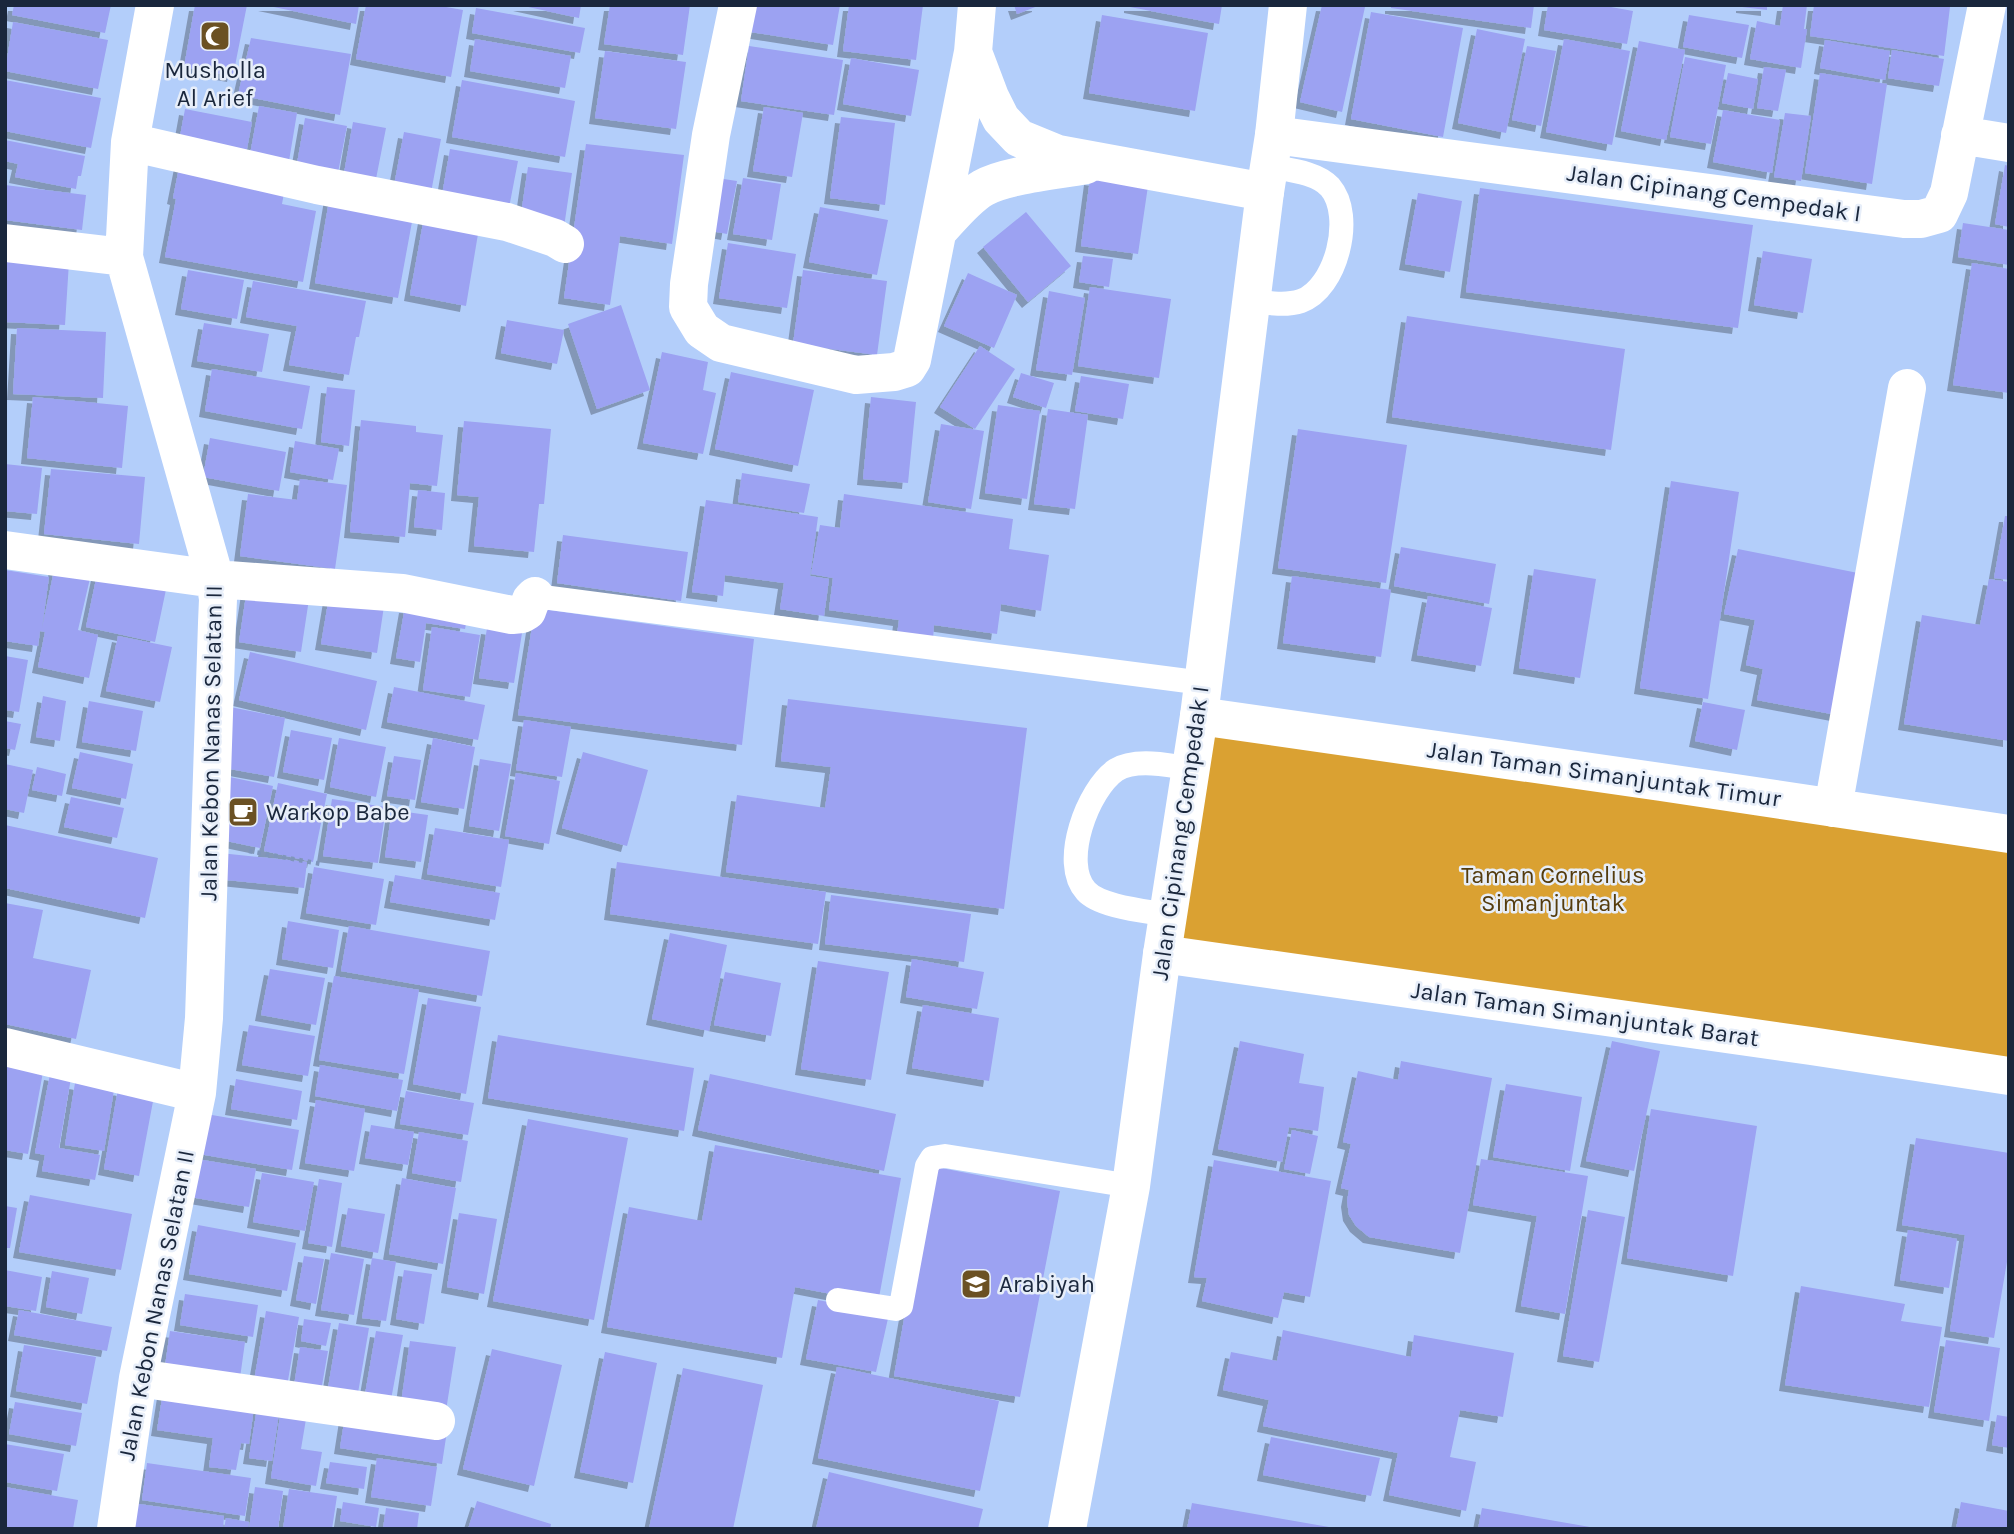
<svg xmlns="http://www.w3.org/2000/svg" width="2014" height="1534" viewBox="0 0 2014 1534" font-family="Karla,sans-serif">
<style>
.green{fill:#daa132}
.building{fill:#9ca2f2;filter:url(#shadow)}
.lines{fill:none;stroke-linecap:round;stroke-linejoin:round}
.path{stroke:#7f95ba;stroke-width:4.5;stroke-dasharray:3.5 5;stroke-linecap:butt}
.lane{stroke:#fff;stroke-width:24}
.street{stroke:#fff;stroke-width:38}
.secondary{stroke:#fff;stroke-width:38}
.labels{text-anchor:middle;stroke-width:5;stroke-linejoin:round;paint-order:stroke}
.poi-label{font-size:24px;fill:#1a273c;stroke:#e7eef9;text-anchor:start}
.street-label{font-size:24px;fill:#1a273c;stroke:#e7eef9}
.park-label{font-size:24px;fill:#553c0d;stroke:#e7eef9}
</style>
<defs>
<filter id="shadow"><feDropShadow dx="-6" dy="6" stdDeviation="0" flood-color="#0004"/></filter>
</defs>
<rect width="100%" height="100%" fill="#b3cefa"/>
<!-- green -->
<path class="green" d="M1206,724L2009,845V1070L1172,944Z"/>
<!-- building -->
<path class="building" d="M14,5H111L105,33L12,15Z
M195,5H247L233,76L184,67Z
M264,5H359L356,24Z
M366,5H435L463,10L451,77L356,59Z
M519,5H581L579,18Z
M610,5H690L683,55L604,44Z
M748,5H840L833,45L744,31Z
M849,5H923L916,60L843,51Z
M1014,5H1038V6L1017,14Z
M1130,5H1222L1219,24L1130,7Z
M1322,5L1365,7L1342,112L1300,102Z
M1391,5H1534L1531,28L1391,8Z
M1548,5H1600L1633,11L1627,44L1544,30Z
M1742,5H1767V10L1742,7Z
M1783,5H1807L1804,29H1807L1801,68L1750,59L1757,21L1780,26Z
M1814,5H1939L1950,7L1944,56L1810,36Z
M476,8L585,28L580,53L472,33Z
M1371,12L1463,28L1443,137L1351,119Z
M1102,15L1208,33L1195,111L1089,93Z
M1689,15L1749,25L1742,58L1683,47Z
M13,22L108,40L98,89L5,71Z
M1477,29L1525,39L1506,133L1458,123Z
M251,38L351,54L340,115L238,95Z
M475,39L571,56L565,88L470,71Z
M1564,39L1630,51L1612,145L1546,132Z
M1825,40L1890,51L1885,80L1820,68Z
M1639,41L1685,50L1666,140L1621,131Z
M749,46L843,60L834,115L741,101Z
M1527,46L1556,51L1541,126L1512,120Z
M1892,50L1944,59L1939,86L1888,78Z
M605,51L686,62L676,129L595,118Z
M1685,57L1726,65L1711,144L1670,137Z
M851,58L919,70L911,116L843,104Z
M1764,67L1786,70L1778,111L1757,108Z
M1728,73L1758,79L1753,109L1722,103Z
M1820,73L1887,84L1872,184L1805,173Z
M5,80L101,98L91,148L5,131Z
M462,80L575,101L565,157L452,137Z
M259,106L297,113L287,173L248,165Z
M764,107L803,113L792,177L753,171Z
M185,109L252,122L246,154L179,142Z
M1723,110L1780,120L1772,173L1713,162Z
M1785,113L1811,116L1801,181L1774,177Z
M841,117L895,123L885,205L830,198Z
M305,118L347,126L336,183L295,175Z
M353,122L386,128L375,184L343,179Z
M404,132L441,139L430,198L393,191Z
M5,140L85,156L81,176H78L76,189L15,177L18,164L5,161Z
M586,144L684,155L672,244L620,236L610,305L564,298Z
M450,149L518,161L508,213L441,201Z
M180,163L286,182L282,204L316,211L303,282L165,257L176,199L173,198Z
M2005,165L2009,166V227L1995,224Z
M528,167L572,173L564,227L520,221Z
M710,177L737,181L727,234L701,229Z
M743,178L781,184L772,240L733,234Z
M1090,179L1148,186L1138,254L1081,246Z
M5,185L86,195L82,230L5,220Z
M1480,188L1753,225L1738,328L1466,292Z
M1418,193L1462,201L1450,272L1405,264Z
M330,195L414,211L398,298L315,283Z
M820,207L888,220L877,275L809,262Z
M425,212L480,222L466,306L410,295Z
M1026,212L1071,266L1028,302L983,247Z
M1963,223L2009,230V265L1958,257Z
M728,243L796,254L787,308L719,298Z
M1763,251L1812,259L1803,313L1754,305Z
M1083,256L1113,259L1109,287L1079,282Z
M5,259L69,262L65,325L5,322Z
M1972,263L2009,269V393L1953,385Z
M188,270L244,280L237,319L181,309Z
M803,270L887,281L877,355L793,344Z
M968,273L1017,295L994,348L944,326Z
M253,281L366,301L359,337H356L349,375L289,365L297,326L246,317Z
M1090,287L1171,299L1159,378L1078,366Z
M1049,291L1085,298L1072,375L1036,370Z
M621,305L650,390L597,409L568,324Z
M1407,316L1625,349L1611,450L1392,417Z
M507,320L564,330L557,364L501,353Z
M204,323L269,334L262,372L197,361Z
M17,328L106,332L103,398L13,394Z
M980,346L1015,369L975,429L940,407Z
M662,352L708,362L703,390L716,393L703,454L643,443Z
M212,369L310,386L302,429L205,411Z
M731,372L814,390L798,466L715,449Z
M1021,373L1054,383L1046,408L1013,397Z
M1081,376L1129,384L1123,419L1075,411Z
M327,387L355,390L349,446L321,442Z
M33,397L128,406L122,468L27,458Z
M871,397L916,402L908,483L863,479Z
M998,405L1040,411L1027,499L985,493Z
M1048,409L1088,415L1075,509L1034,504Z
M361,420L416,426V432L443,435L437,486L410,483L405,537L350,532Z
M464,421L551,429L544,504H539L534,552L474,546L479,497L457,495Z
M941,424L984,431L971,509L928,502Z
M1298,429L1407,445L1386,583L1278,568Z
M210,438L286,452L279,491L203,477Z
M295,441L339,449L333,480L290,472Z
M5,464L42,468L37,514L5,511Z
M51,469L145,477L139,544L44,534Z
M742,473L810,484L804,513L738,502Z
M300,479L347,485L335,569L240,556L248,494L297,500Z
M1671,481L1739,492L1708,699L1640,688Z
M418,490L445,493L442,530L414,527Z
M844,494L1013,519L1009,549L1049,555L1041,611L1001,604L997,634L934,625L933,640L897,635L899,620L829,610L833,578L811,574L820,525L840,528Z
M706,500L818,517L810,576L829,579L824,616L780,609L784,583L725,575L723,596L692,592Z
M2005,516H2009V580L1994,578Z
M563,535L688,552L681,601L557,583Z
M1401,547L1496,564L1489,604L1394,586Z
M1738,549L1868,575L1842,716L1757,700L1763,669L1746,665L1755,620L1724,614Z
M99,565L168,580L155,642L86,627Z
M55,566L91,574L78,630L98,635L89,678L38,667L45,632L40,631L38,646L5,641V570L49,577L42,628Z
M1534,569L1596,579L1580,678L1519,668Z
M1292,576L1391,590L1381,657L1283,643Z
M1989,579L2009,582V741L1904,724L1922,615L1980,625Z
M247,589L309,599L301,652L239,642Z
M1428,596L1492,608L1481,666L1417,655Z
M329,597L384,606L377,653L321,644Z
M405,607L469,609L465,629L426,623L420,662L396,658Z
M535,608L754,639L742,745L518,715Z
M432,627L480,635L470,697L423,690Z
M487,628L522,633L514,683L479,678Z
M118,636L172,647L160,702L106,691Z
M250,652L377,681L366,730L239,700Z
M5,656L28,660L19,712L5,710Z
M394,687L485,705L478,740L387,722Z
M43,696L66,701L60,741L36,737Z
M788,699L1027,728L1004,909L726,872L737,795L825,808L831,767L781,761Z
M89,701L143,711L136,751L82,742Z
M1703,702L1745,710L1737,750L1695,741Z
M230,707L285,718L274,777L219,767Z
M524,720L571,727L562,777L516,770Z
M5,721L21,724L15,750L5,748Z
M291,730L332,738L324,780L283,772Z
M339,738L386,747L376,797L330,787Z
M433,738L475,747L464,809L421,802Z
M80,752L133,764L126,799L72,788Z
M583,752L648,770L627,846L562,828Z
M394,756L421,760L415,800L387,796Z
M480,759L511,764L499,831L469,826Z
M5,764L33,770L24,813L5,809Z
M37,767L66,774L62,796L32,790Z
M516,773L560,781L549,844L505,836Z
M225,776L273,786L260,848L212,838Z
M278,783L327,794L313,862L264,851Z
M71,797L124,808L117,838L64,827Z
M332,799L386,807L378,863L323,856Z
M392,810L428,815L421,862L385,857Z
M5,825L158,858L145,918L5,888Z
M435,828L509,840L501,887L427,874Z
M220,853L307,862L304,888L217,879Z
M617,862L826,892L818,944L610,914Z
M314,867L384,879L376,925L306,913Z
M395,875L500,893L495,920L390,902Z
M831,895L971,914L964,962L825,944Z
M5,903L43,910L33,958L91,970L76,1039L5,1024Z
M288,921L339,930L333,968L282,959Z
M349,926L490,951L482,996L341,971Z
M670,933L727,945L709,1031L652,1019Z
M912,959L984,972L977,1009L906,997Z
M818,961L889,972L871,1080L801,1069Z
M270,969L325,978L316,1025L261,1015Z
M725,972L781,983L771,1036L714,1025Z
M334,976L419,990L404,1074L319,1060Z
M428,998L481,1007L466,1094L413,1084Z
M923,1005L999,1018L989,1081L912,1068Z
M249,1025L315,1036L308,1076L242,1065Z
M498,1035L694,1068L684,1131L488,1098Z
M1240,1041L1304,1054L1299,1083L1324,1087L1318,1131L1289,1127L1282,1162L1218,1149Z
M1612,1041L1660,1051L1634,1171L1586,1161Z
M1401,1061L1492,1078L1460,1253L1369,1237L1356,1226L1349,1215L1347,1201L1349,1190L1341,1188L1351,1144L1343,1142L1358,1071L1398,1080Z
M6,1065L43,1072L28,1154L5,1150Z
M320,1065L403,1080L397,1111L315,1096Z
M50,1074L71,1078L59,1148L100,1155L95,1180L42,1171L45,1155L35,1153Z
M710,1074L896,1114L884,1171L698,1130Z
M236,1079L302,1091L297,1120L231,1109Z
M75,1083L114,1090L104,1151L65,1145Z
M1506,1084L1582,1097L1570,1171L1493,1157Z
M118,1089L154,1096L139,1176L104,1169Z
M406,1091L474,1103L468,1135L400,1124Z
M316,1100L365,1109L354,1171L305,1163Z
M1651,1109L1757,1126L1733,1276L1627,1258Z
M206,1114L299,1130L292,1170L199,1154Z
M528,1119L628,1138L594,1320L493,1301Z
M371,1125L414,1132L408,1165L365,1158Z
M1292,1130L1318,1136L1310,1174L1284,1169Z
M419,1132L468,1141L461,1182L412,1173Z
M1916,1138L2009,1153V1250L1994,1338L1950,1331L1965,1235L1902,1225Z
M715,1145L901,1178L878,1303L795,1287L782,1358L607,1327L629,1207L702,1221Z
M197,1159L256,1169L249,1207L190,1197Z
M1481,1159L1588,1176L1565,1314L1521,1306L1537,1216L1473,1205Z
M1214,1160L1331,1181L1310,1297L1284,1292L1278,1318L1202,1301L1207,1278L1194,1277Z
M931,1166L1060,1191L1020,1397L894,1376Z
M262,1173L314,1182L305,1231L253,1222Z
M402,1178L456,1188L443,1264L389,1254Z
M319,1179L342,1183L332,1247L308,1243Z
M30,1195L132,1214L121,1270L19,1252Z
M5,1206L17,1208L10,1248H5Z
M348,1208L385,1214L378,1253L341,1246Z
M1588,1210L1625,1217L1599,1362L1563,1356Z
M459,1213L497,1219L484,1294L447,1287Z
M198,1225L296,1243L287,1291L189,1274Z
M1908,1230L1957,1239L1949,1288L1900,1280Z
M331,1253L364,1259L354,1315L321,1310Z
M304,1256L324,1259L316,1304L296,1300Z
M372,1258L396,1262L386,1321L362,1318Z
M5,1270L42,1277L36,1311L5,1306Z
M404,1270L432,1274L424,1324L396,1319Z
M52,1271L89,1278L82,1314L46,1307Z
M1801,1286L1905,1304L1901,1321L1942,1327L1929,1407L1785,1385Z
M185,1294L258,1305L253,1337L180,1325Z
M818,1300L889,1314L876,1372L806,1359Z
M19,1310L112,1327L107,1351L14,1335Z
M266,1311L299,1317L287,1386L254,1381Z
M304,1319L331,1323L326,1346L301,1341Z
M339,1323L369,1328L358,1393L328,1388Z
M1283,1330L1411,1357L1414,1335L1514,1353L1503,1417L1460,1410L1450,1457L1476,1462L1466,1511L1389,1495L1398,1453L1263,1426L1269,1400L1223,1390L1231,1352L1277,1361Z
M170,1331L245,1342L240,1378L165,1366Z
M376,1331L403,1335L390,1405L364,1400Z
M1946,1340L2000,1348L1989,1421L1934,1412Z
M410,1341L456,1347L445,1417L400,1410Z
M24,1345L96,1357L87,1404L16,1391Z
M300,1347L328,1351L321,1391L294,1386Z
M492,1349L562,1365L534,1486L463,1469Z
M605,1352L657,1363L633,1483L580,1472Z
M837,1367L999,1401L980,1491L818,1458Z
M683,1368L763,1385L733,1529H649Z
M164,1386L255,1400L249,1444L241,1443L236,1470L209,1467L213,1438L157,1430Z
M15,1402L82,1413L76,1446L9,1434Z
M258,1402L280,1406L272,1461L249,1458Z
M281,1409L307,1413L301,1449L322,1452L316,1486L271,1478Z
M1997,1415L2009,1417V1448L1992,1445Z
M345,1416L447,1431L442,1464L340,1448Z
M1271,1437L1380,1458L1371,1496L1263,1475Z
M5,1444L64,1454L57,1491L5,1482Z
M377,1458L437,1467L431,1506L371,1497Z
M330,1462L367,1467L364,1489L326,1483Z
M147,1463L251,1478L245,1516L142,1500Z
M829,1472L983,1509L978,1529H816Z
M5,1487L78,1500L73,1529H5Z
M255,1487L283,1491L278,1529H249Z
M289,1489L337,1496L332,1529H283Z
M477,1501L551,1524L550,1529H468Z
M343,1502L379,1508L376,1527L340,1521Z
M1961,1502L2009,1511V1529H1956Z
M132,1503L224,1516L223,1529H129Z
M1192,1503L1329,1527V1529H1187Z
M386,1508L419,1513L417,1529H383Z
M1482,1508L1590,1527V1529H1478Z
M226,1518L249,1522L248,1529H224Z"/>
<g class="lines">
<!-- path -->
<path class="path" d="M249,851L321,864"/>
<!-- lane -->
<path class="lane" d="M1252,301C1267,303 1286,306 1301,301C1336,289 1355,216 1330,187C1316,172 1288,170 1269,166
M535,596L1203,683
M1168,915C1147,911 1100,907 1086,891C1060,863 1088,789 1116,770C1135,758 1170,765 1191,769
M838,1300L896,1309L901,1306L927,1166L932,1158L945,1156L1131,1186"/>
<!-- street -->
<path class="street" d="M738,5L711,135L689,284L688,307L702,330L721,343L856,375L894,372L907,368L912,360L973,52L977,5
M973,52L990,97L1001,119L1019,138L1058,154L1265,192
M1274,135L1904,219H1921L1939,214L1949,193L1987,5
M1960,135L2009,143
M130,142L317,185L507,222L555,238L565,244
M939,230C952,216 966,198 983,188C1005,175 1060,170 1086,165
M5,243L124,257
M5,550L215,579L402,593L512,615L522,614L527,611L531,600L535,596
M1199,716L1661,782L2009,834
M1833,808L1907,388
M1162,954L1811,1046L2009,1076
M5,1047L197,1093
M138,1378L436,1421
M116,1529L138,1378L197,1093L204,1018L217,623L218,599L215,579L124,257L130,142L155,5"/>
<!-- secondary -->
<path class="secondary" d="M1067,1529L1131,1186L1162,954L1199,716L1265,192L1274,135L1288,5"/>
</g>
<!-- icons -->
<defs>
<g id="mosque-square" transform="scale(1.575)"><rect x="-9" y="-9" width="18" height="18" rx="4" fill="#6b5123" stroke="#e7eef9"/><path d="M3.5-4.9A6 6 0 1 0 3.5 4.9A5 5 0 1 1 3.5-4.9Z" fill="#fff"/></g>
<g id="cafe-square" transform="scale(1.575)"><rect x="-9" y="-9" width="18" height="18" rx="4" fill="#6b5123" stroke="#e7eef9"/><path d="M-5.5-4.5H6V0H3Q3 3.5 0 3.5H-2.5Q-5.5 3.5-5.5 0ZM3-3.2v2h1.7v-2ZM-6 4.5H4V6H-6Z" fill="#fff"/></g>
<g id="school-square" transform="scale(1.575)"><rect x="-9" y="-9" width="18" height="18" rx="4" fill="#6b5123" stroke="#e7eef9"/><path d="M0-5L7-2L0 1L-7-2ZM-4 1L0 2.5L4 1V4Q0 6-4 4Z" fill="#fff"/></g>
</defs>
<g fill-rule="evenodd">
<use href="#mosque-square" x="215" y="36"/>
<use href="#cafe-square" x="243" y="812"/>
<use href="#school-square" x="976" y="1284"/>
</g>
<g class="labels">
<!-- poi labels -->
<g class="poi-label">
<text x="215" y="78" text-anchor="middle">Musholla<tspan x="215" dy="28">Al Arief</tspan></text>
<text x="266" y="820">Warkop Babe</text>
<text x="999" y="1292">Arabiyah</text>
</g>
<!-- street labels -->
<g class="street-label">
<text transform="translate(1714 193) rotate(8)" y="8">Jalan Cipinang Cempedak I</text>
<text transform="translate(211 743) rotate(-89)" y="8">Jalan Kebon Nanas Selatan II</text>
<text transform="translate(1604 774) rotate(8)" y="8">Jalan Taman Simanjuntak Timur</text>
<text transform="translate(1180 833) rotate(-82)" y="8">Jalan Cipinang Cempedak I</text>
<text transform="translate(1585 1014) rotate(8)" y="8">Jalan Taman Simanjuntak Barat</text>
<text transform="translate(156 1305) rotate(-79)" y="8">Jalan Kebon Nanas Selatan II</text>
</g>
<!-- park labels -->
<g class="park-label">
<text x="1553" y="883">Taman Cornelius<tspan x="1553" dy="28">Simanjuntak</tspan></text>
</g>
</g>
<!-- border -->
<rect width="2014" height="1534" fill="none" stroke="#1a273c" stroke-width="14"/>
</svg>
